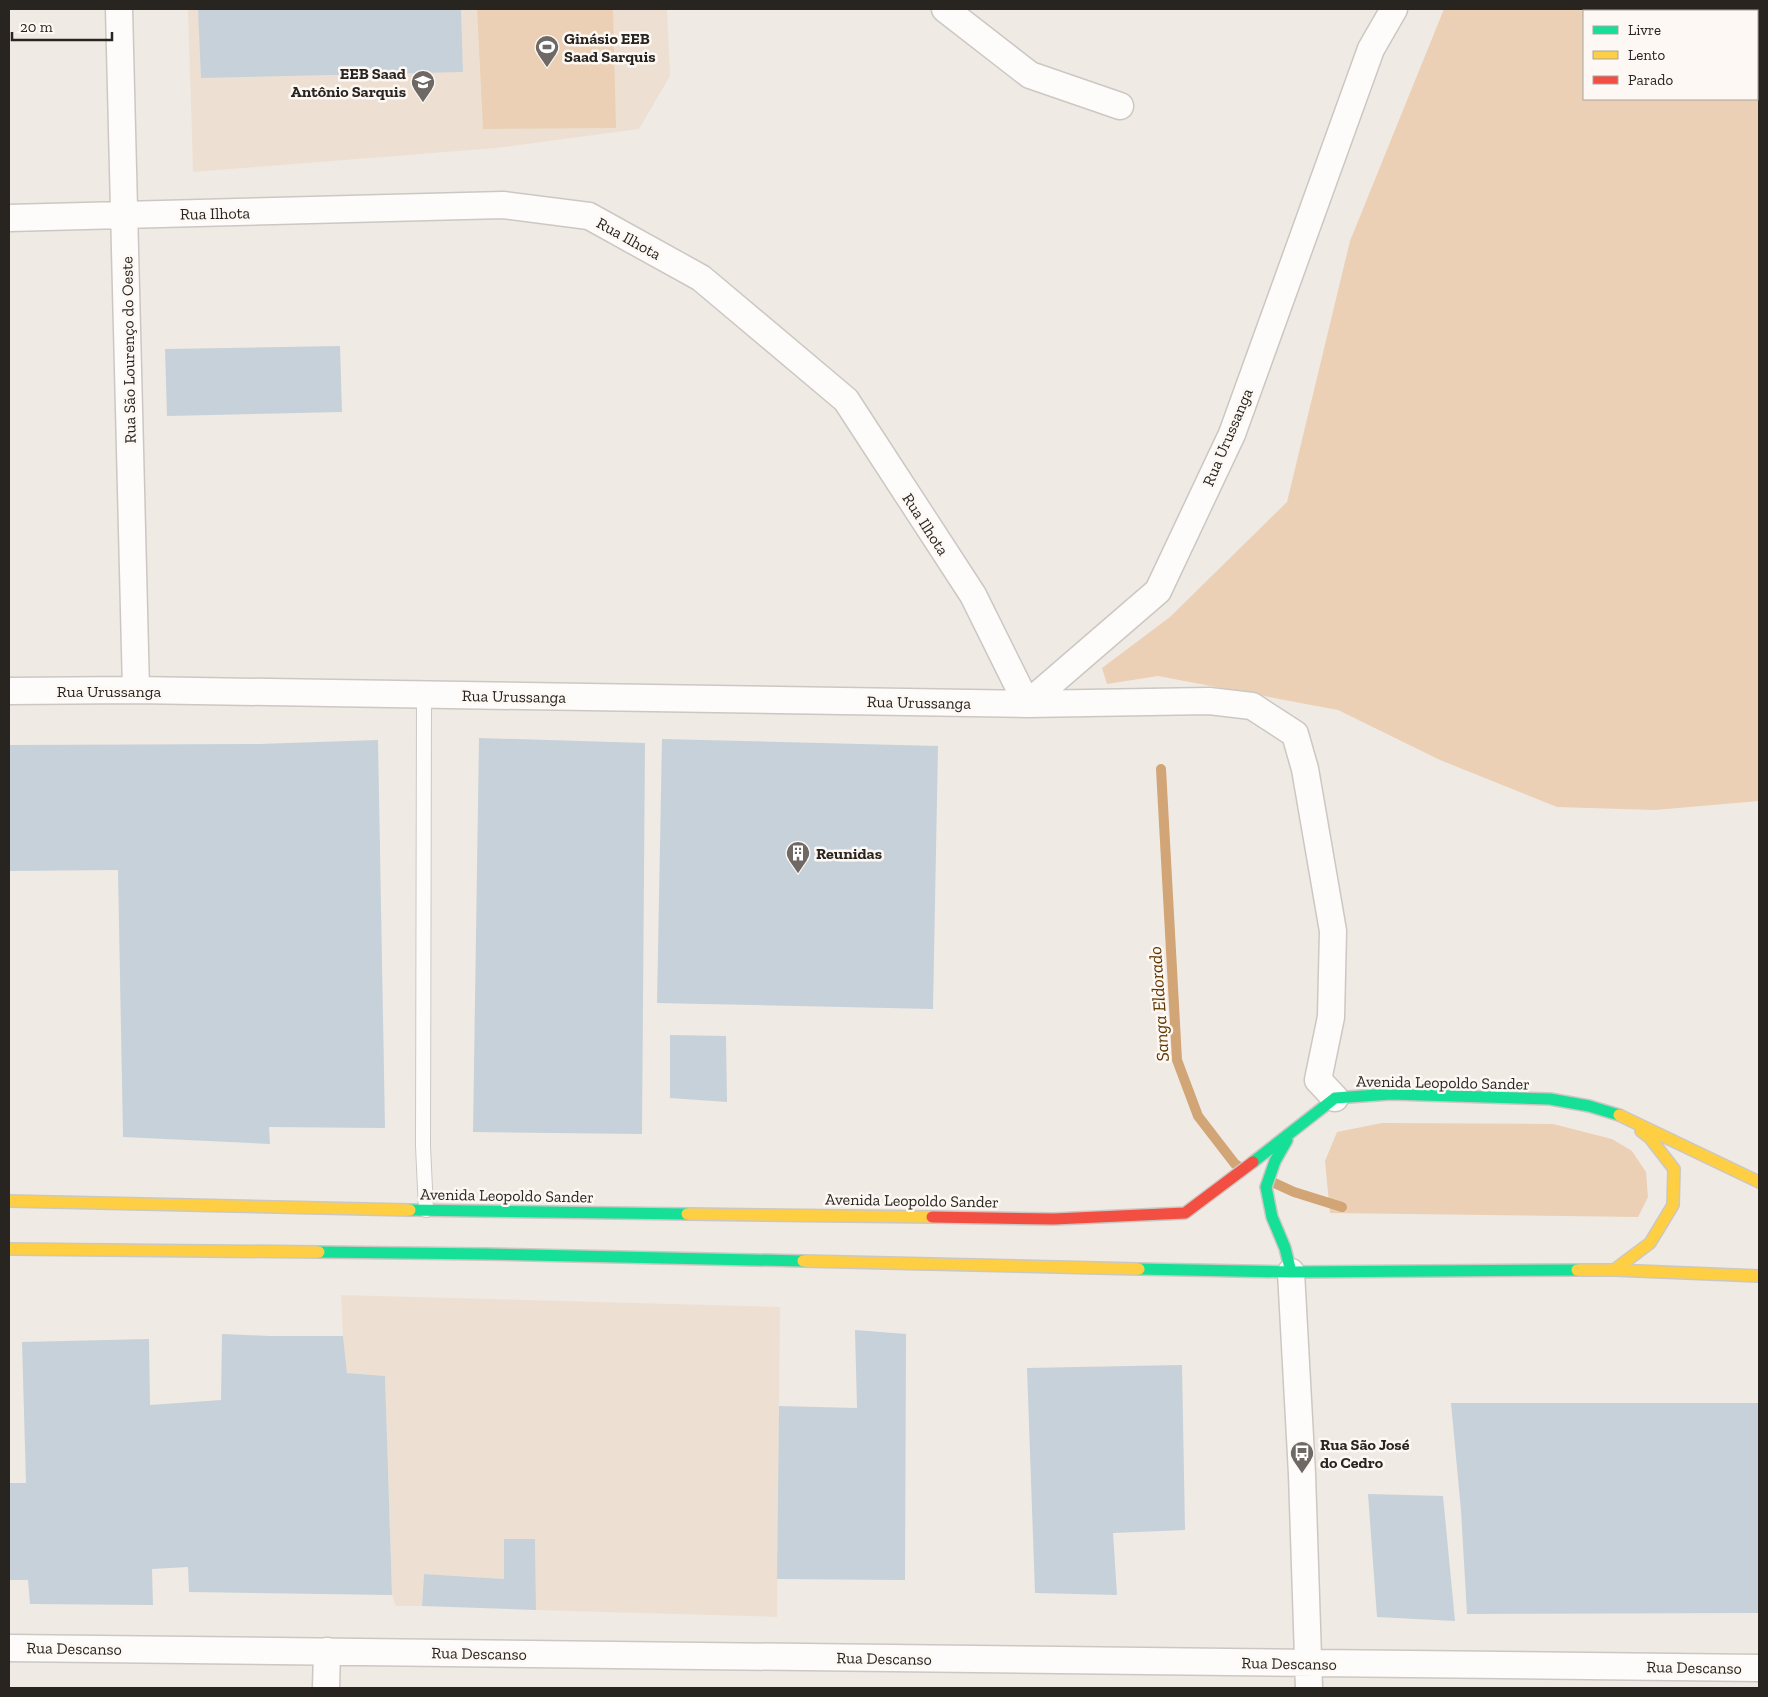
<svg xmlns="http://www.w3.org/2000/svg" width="1768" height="1697" viewBox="0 0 1768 1697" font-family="'Zilla Slab',serif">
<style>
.built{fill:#ede0d3}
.green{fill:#ebd0b5;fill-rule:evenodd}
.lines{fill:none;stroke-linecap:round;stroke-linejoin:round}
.stream{stroke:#d1a576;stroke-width:10}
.building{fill:#c7d1da}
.lane-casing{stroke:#ccc7c2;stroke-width:16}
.street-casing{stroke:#ccc7c2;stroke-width:29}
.fast-casing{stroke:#ccc7c2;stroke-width:14}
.slow-casing{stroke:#ccc7c2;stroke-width:14}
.jam-casing{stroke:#ccc7c2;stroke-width:14}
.lane{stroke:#fdfcfb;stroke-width:14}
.street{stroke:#fdfcfb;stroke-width:26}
.fast{stroke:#16e098;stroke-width:11}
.slow{stroke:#ffcf43;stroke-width:11}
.jam{stroke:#f24e42;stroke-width:11}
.labels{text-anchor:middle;stroke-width:5;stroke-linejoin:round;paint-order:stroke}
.poi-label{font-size:16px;font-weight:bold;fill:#282420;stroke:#fdf8f3;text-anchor:start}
.street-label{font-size:16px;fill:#282420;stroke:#fdf8f3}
.water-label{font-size:18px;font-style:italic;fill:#5f3700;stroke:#fdf8f3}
</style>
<rect width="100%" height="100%" fill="#f0eae4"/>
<!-- built -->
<path class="built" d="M188,9H667L670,76L639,129L496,148L193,172Z
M341,1295L780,1307L777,1617L536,1610L535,1539H504V1579L424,1574L422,1606H396L392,1595L385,1376L347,1373L343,1336Z"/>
<!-- green -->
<path class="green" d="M477,9H613L616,128L483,129Z
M1444,9H1759V801L1655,810L1557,807L1440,760L1338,710L1158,676L1107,684L1102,668L1170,617L1287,502L1350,241ZM1584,11H1757V99H1584Z
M1382,1123L1553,1124L1612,1139L1632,1151L1646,1172L1648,1197L1638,1217L1330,1213L1325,1161L1337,1132Z"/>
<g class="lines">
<!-- stream -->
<path class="stream" d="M1161,769L1177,1060L1198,1116L1235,1164L1242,1168
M1268,1180L1294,1192L1342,1207"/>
</g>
<!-- building -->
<path class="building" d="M198,9H461L463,72L201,78Z
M340,346L342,412L167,416L165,349Z
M479,738L645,743L642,1134L473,1132Z
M662,739L938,746L933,1009L657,1003Z
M378,740L385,1128L269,1127L270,1144L123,1137L118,870L9,871V745L259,744Z
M670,1035L726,1036L727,1102L670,1098Z
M855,1330L906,1334L905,1580L777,1579L779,1406L857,1408Z
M222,1334L270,1336H343L347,1373L385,1376L392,1595L189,1592L188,1567L152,1569L153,1605L30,1604L28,1580H9V1483H26L22,1342L149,1339L150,1405L221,1400Z
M1182,1365L1185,1530L1113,1533L1117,1595L1035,1593L1027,1368Z
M1451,1403H1759V1613L1467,1614L1461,1511Z
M1368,1494L1443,1496L1455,1621L1377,1617Z
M504,1539H535L536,1610L422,1606L424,1574L504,1579Z"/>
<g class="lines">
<!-- lane casing -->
<g class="lane-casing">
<path id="lane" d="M424,695L423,1146L426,1210"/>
</g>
<!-- street casing -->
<g class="street-casing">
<path id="street" d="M119,9L136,690
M945,9L1030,75L1120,106
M9,218L503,205L589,216L701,278L846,400L973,595L1027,704
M9,691L136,690L1027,704L1209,701L1252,706L1295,734L1305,769L1333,931L1331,1017L1318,1080L1335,1098
M1027,704L1158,591L1232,434L1371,49L1394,9
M1291,1272L1302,1474L1309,1688
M9,1648L1759,1668
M326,1688L327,1651"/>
</g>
<!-- fast casing -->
<g class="fast-casing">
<path id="fast" d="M1287,1140L1275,1161L1266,1187L1272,1217L1285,1248L1291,1272
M1253,1162L1335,1098L1391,1094L1550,1099L1589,1106L1619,1115
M410,1210L687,1214
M319,1252L486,1254L803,1261
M1139,1269L1291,1272L1577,1270"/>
</g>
<!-- slow casing -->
<g class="slow-casing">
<path id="slow" d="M1619,1115L1759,1182
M9,1201L410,1210
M687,1214L932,1217
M9,1249L319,1252
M803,1261L1139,1269
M1577,1270H1614L1759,1276
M1614,1270L1650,1243L1673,1205L1674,1169L1650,1138L1641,1131"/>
</g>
<!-- jam casing -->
<g class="jam-casing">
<path id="jam" d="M932,1217L1054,1219L1185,1213L1253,1162"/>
</g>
<!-- lane -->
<use href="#lane" class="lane"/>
<!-- street -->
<use href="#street" class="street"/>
<!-- fast -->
<use href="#fast" class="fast"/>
<!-- slow -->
<use href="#slow" class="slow"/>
<!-- jam -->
<use href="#jam" class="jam"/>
</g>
<!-- icons -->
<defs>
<g id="stadium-pin" transform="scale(1.25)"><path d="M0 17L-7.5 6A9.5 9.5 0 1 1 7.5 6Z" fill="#6e6965" stroke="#fdf8f3"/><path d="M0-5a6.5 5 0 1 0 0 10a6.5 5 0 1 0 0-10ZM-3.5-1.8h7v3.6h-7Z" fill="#fff"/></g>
<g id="school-pin" transform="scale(1.25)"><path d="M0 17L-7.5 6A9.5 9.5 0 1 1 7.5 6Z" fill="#6e6965" stroke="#fdf8f3"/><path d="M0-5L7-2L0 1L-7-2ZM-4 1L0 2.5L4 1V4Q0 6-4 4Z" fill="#fff"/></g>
<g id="building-pin" transform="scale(1.25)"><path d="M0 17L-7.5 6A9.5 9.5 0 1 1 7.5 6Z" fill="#6e6965" stroke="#fdf8f3"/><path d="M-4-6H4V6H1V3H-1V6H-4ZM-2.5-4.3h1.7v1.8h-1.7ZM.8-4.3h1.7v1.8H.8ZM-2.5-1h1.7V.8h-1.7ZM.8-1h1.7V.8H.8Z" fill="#fff"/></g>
<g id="bus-pin" transform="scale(1.25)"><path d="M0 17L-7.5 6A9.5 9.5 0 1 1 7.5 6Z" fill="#6e6965" stroke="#fdf8f3"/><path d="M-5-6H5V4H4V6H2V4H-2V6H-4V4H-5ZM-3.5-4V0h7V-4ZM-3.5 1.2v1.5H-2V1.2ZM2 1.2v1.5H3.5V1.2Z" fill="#fff"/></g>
</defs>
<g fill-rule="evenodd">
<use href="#stadium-pin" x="547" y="47"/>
<use href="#school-pin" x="423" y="82"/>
<use href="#building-pin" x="798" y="853"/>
<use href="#bus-pin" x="1302" y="1453"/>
</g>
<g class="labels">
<!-- poi labels -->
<g class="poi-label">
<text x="564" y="44">Ginásio EEB<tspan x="564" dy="18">Saad Sarquis</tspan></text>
<text x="406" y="79" text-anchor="end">EEB Saad<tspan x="406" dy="18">Antônio Sarquis</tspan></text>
<text x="816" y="859">Reunidas</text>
<text x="1320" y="1450">Rua São José<tspan x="1320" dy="18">do Cedro</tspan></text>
</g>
<!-- street labels -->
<g class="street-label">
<text transform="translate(215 213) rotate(-1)" y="6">Rua Ilhota</text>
<text transform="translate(629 238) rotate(29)" y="6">Rua Ilhota</text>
<text transform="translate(128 350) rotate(-91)" y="6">Rua São Lourenço do Oeste</text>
<text transform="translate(1227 437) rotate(-67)" y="6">Rua Urussanga</text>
<text transform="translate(926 524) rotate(57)" y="6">Rua Ilhota</text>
<text x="109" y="697">Rua Urussanga</text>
<text transform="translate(514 696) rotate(1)" y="6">Rua Urussanga</text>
<text transform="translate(919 702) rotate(1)" y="6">Rua Urussanga</text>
<text transform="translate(1443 1082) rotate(1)" y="6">Avenida Leopoldo Sander</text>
<text transform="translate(507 1195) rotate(1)" y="6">Avenida Leopoldo Sander</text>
<text transform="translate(912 1200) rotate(1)" y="6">Avenida Leopoldo Sander</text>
<text transform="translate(74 1648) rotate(1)" y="6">Rua Descanso</text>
<text transform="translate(479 1653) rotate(1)" y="6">Rua Descanso</text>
<text transform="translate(884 1658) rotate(1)" y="6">Rua Descanso</text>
<text transform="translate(1289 1663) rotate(1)" y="6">Rua Descanso</text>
<text transform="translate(1694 1667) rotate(1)" y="6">Rua Descanso</text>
</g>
<!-- water labels -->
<g class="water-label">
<text transform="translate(1159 1004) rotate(-94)" y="6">Sanga Eldorado</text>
</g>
</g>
<!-- border -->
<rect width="1768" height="1697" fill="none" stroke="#282420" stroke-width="20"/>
<!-- legend -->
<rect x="1583" y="10" width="175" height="90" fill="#fdf8f3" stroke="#a8a39f"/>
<rect x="1593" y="26" width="25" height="8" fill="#16e098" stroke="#a8a39f"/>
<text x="1628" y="35" font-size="15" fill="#282420">Livre</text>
<rect x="1593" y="51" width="25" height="8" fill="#ffcf43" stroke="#a8a39f"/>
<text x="1628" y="60" font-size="15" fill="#282420">Lento</text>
<rect x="1593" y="76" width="25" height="8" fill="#f24e42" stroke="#a8a39f"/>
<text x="1628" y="85" font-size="15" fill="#282420">Parado</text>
<!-- scale -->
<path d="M12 32v8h100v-8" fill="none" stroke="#282420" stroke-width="2.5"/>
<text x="20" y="32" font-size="15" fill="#282420" stroke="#fdf8f3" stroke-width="4" paint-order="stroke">20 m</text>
</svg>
